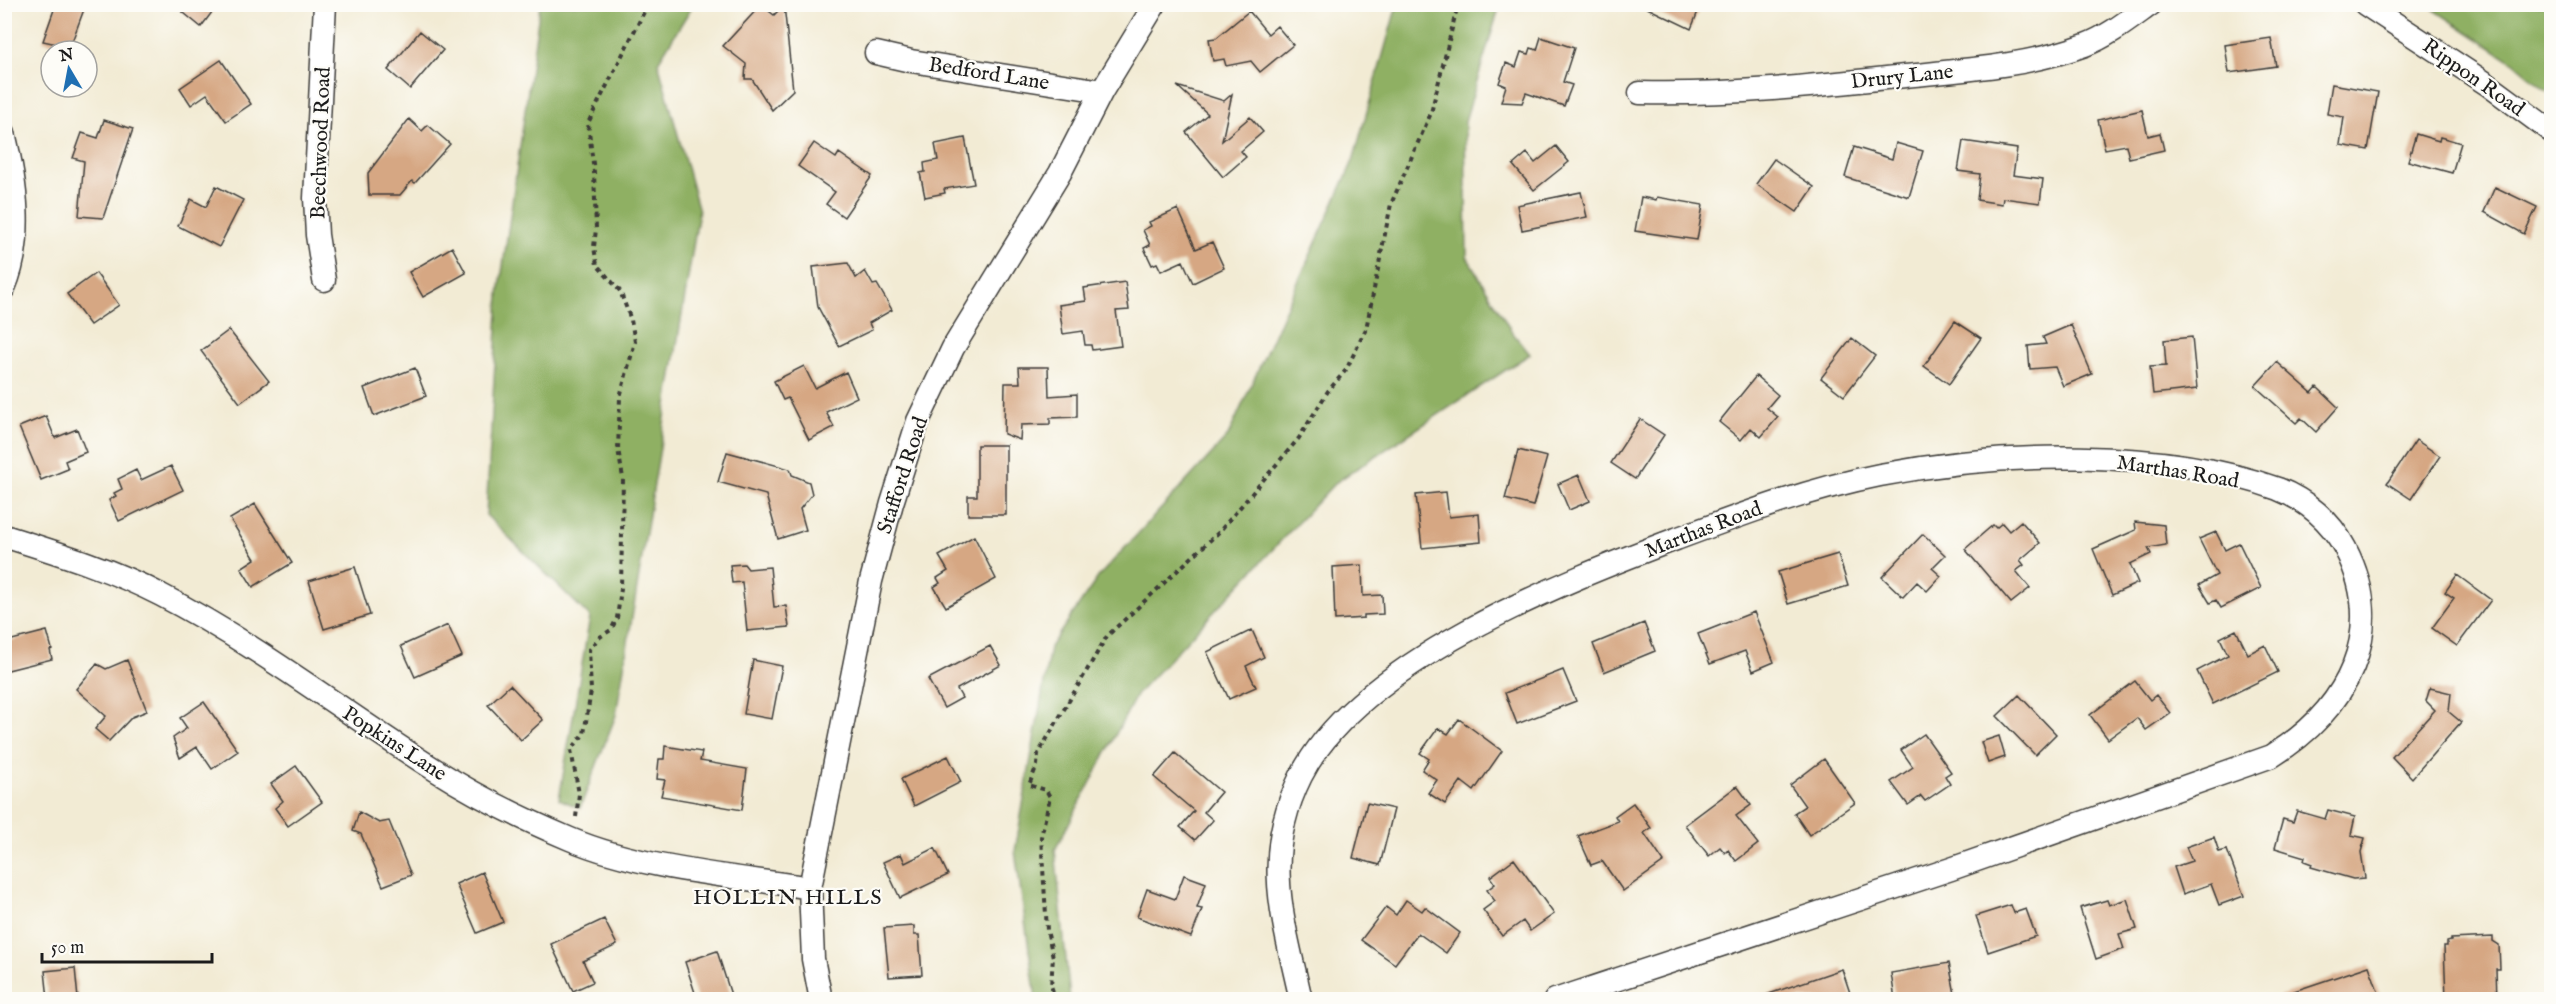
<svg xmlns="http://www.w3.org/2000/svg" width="2556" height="1004" viewBox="0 0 2556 1004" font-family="'IM FELL English',serif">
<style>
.forest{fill:#8fb064;stroke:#566640;stroke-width:1.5}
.building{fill:#d6a783}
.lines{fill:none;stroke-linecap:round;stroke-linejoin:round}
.street-casing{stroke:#3c3b38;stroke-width:25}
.path{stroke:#3c3b38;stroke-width:4;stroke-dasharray:4.5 4.5;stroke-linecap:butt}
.street{stroke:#fff;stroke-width:22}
.labels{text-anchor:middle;stroke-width:4.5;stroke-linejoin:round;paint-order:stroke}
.street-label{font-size:21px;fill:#1c1c1c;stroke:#fdfcf7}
.neighbourhood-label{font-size:22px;letter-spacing:1.5px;fill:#1c1c1c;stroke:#fdfcf7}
</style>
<rect width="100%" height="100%" fill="#fdfcf7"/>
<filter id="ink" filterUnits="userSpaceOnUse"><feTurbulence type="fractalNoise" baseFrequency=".0167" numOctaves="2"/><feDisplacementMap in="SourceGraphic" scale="12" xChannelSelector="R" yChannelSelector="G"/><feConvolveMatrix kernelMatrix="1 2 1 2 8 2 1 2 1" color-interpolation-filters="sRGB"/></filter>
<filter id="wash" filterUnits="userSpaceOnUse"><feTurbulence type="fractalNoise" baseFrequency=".008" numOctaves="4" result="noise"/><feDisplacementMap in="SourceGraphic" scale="24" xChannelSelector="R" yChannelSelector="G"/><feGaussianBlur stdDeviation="1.35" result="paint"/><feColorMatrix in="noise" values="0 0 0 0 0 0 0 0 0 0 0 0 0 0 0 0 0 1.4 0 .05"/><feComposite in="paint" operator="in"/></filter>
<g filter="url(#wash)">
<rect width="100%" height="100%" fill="#f2ebd4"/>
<!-- forest -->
<path class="forest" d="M540,5H693L658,62L699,211L616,715L580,808L559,799L590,617L486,515L499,294Z
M1397,5H1500L1465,121L1467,257L1512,332L1530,354L1335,483L1137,694L1055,850L1070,999H1036L1015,851L1050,647L1099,576L1228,436L1353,161Z
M2427,5H2551V94L2513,62Z"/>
<g id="blocks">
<!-- building -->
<path class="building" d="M56,4H86L70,47L43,41Z
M173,4H218L201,27Z
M1639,4H1701L1691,29Z
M761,5L774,15L784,5L793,90L772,110L752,79H745L746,64L723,46Z
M1249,11L1268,34L1277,26L1293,45L1260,72L1251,61L1226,66L1224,59L1213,61L1209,39L1216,38Z
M420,31L443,50L410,89L388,70Z
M1541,37L1574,48L1563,82L1572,85L1564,106L1526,93L1522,103L1501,102L1506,86L1499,83L1506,63L1516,67L1521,52L1529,54L1531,48L1537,50Z
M2271,38L2276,66L2229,73L2225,45Z
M221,60L251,104L226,121L207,94L191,105L180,88Z
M2332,84L2378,92L2368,150L2340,145L2344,117L2327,114Z
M1177,86L1224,101L1232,94L1222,141L1250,117L1263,132L1241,151L1246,157L1223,177L1186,132L1208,114Z
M2142,110L2148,136L2160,133L2164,150L2129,158L2126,145L2105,149L2098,120Z
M409,119L422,131L428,125L450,144L415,183L412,181L400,195H369L368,173Z
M104,120L133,129L103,218L79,216L84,161L73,158L82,133L98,138Z
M2416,134L2439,141L2440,137L2461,143L2452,173L2408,161Z
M965,138L974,184L944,189L945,193L925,197L920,173L925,172L924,163L938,160L935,144Z
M1963,141L2017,149L2013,175L2043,179L2040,203L2003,198L2002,204L1977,200L1980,174L1958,171Z
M814,143L836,158L839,153L872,176L844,217L826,204L835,192L798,166Z
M1896,143L1923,151L1909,197L1845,177L1854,147L1892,159Z
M1556,146L1569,162L1534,190L1513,165L1527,153L1535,163Z
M1774,159L1814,187L1797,212L1756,184Z
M216,186L243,200L219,247L178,226L191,199L206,207Z
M2495,187L2537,207L2524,234L2484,212Z
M1581,192L1587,217L1522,230L1517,205Z
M1641,197L1656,200L1657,197L1703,205L1697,240L1635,231Z
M1178,209L1196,249L1212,242L1224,268L1193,283L1183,261L1161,271L1157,263L1152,265L1144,248L1150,245L1143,230L1151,226L1149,222Z
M452,247L466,273L423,297L409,272Z
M848,263L856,278L865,271L873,285L877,284L892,310L869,323L872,330L839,346L818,307L813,267Z
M96,273L119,305L90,325L67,294Z
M1125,282L1129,310L1116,311L1121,346L1092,350L1091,345H1085L1083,331L1063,334L1059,305L1086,301L1084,288Z
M1955,321L1981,338L1949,384L1924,366Z
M2071,325L2092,374L2063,386L2055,367L2030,369L2028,346L2046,344L2043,337Z
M229,330L269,381L240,403L201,351Z
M2192,337L2197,389L2153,394L2150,367L2166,366L2164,340Z
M1852,338L1875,356L1844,396L1821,378Z
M2277,362L2312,393L2317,387L2338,407L2316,432L2301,418L2296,423L2255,386Z
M804,366L815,388L846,372L857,397L826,412L834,427L809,440L788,398L783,400L774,381Z
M1019,367H1048L1049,396L1077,394V417L1050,418V424L1021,425L1020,440L1004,434L1005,383H1020Z
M415,368L426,396L374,416L364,388Z
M1756,376L1778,395L1767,408L1778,417L1761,437L1751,428L1741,440L1719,422Z
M46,416L55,438L77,429L86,452L65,461L68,469L41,480L19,427Z
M1640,419L1664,435L1635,479L1611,463Z
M2416,440L2440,456L2411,499L2387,483Z
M977,445H1006V515H968V496H977Z
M1518,450L1547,457L1533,506L1505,499Z
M727,452L790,469L792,475L809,482L812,494L800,509L806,530L778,539L766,495L718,482Z
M171,466L183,490L119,521L109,500L116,496L114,493L122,489L118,479L136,470L141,480Z
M1579,475L1590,501L1569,510L1558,484Z
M1446,492L1449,517L1479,514L1481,542L1422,548L1416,495Z
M255,504L292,563L253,587L241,568L255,559L230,519Z
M2021,521L2040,543L2020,560L2024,565L2016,571L2030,588L2011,603L1965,549L1993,525L1996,528L2002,523L2009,531Z
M2135,522L2164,525L2166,545L2148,548L2151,554L2130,564L2138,583L2112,595L2093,549L2136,530Z
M2216,532L2225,550L2239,543L2261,588L2221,608L2216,600L2210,603L2199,585L2217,575L2199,539Z
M1923,534L1945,555L1932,568L1941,576L1927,591L1917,582L1903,597L1882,577Z
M974,536L996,579L946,607L934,587L940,583L937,578L948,571L939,556Z
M1838,554L1848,586L1788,604L1778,572Z
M744,564L748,569L770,567L774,607L786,606L789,627L747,631L742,582L732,583L730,565Z
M1362,565L1363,596L1382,595L1383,614L1364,615V618L1335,620L1333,567Z
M355,567L370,615L324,629L309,581Z
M2457,575L2491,600L2457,646L2432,628L2454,598L2445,592Z
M1754,612L1774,662L1753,671L1745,651L1710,664L1698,634Z
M1644,623L1655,651L1604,672L1593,644Z
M448,625L462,656L415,677L401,646Z
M1252,630L1264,657L1246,666L1256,687L1229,699L1207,652Z
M2236,630L2248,654L2265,645L2278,672L2213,704L2197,671L2228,655L2220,638Z
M47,631L52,649L50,650L52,659L4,671V642Z
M990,646L1001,665L957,689L962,698L944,708L928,679Z
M127,660L147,711L132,717L109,741L95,729L106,716L76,689L97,664L106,669Z
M753,660L782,666L772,719L744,714Z
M1563,670L1576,701L1517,724L1505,693Z
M2135,681L2150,700L2156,695L2170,713L2146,730L2137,718L2108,739L2090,715Z
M510,685L543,720L521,740L488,705Z
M2430,688L2451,693L2449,712L2461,722L2412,778L2392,757L2435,710L2426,701Z
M2019,695L2056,734L2035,755L1997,716Z
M204,702L238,751L212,769L197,747L180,758L173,738L187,728L180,718Z
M1459,719L1502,751L1474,791L1461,781L1445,804L1428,793L1437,780L1422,770L1429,759L1420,753L1438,728L1448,734Z
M1924,734L1951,772L1945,776L1950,784L1925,801L1921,796L1908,805L1891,782L1913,767L1901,750Z
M1999,736L2005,757L1988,763L1981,742Z
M665,746L702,752L700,761L747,769L742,810L661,796L665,780L657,779L659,759H664Z
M1175,753L1221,792L1204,812L1213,820L1195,840L1180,827L1194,811L1154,777Z
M948,756L961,782L914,806L901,779Z
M1824,759L1855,803L1809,835L1794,813L1805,806L1790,785Z
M296,766L322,802L288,826L275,808L283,801L271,784Z
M1737,786L1751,805L1736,816L1758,844L1736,861L1728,850L1725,853L1720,847L1709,856L1685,825Z
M1367,803L1394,809L1380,865L1353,858Z
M1633,803L1651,828L1644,833L1664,862L1623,891L1602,861L1591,865L1578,836L1618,821L1615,816Z
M2328,810L2355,817L2351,835L2365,838L2361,852L2365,878L2353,879L2311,867L2312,864L2304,861L2305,857L2275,848L2283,819L2293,822L2297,811L2325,819Z
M359,812L379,823L389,821L411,875L383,886L361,834L353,831Z
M2214,837L2219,852L2227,850L2244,896L2219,905L2211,884L2183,894L2174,867L2192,861L2186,847Z
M935,848L948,875L900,898L883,862L901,854L905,863Z
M1514,859L1554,914L1530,931L1523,921L1502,936L1483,910L1495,901L1487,890L1495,884L1490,877Z
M482,872L503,922L477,933L456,884Z
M1184,875L1206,883L1197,908L1202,909L1191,937L1137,917L1147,889L1175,899Z
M2127,899L2137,929L2119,934L2124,949L2096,959L2080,908L2107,900L2109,905Z
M1406,900L1422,911L1425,907L1460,933L1446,953L1418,933L1395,964L1361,940L1386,907L1396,915Z
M2011,905L2014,913L2026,909L2036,936L1988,952L1976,916Z
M604,919L617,945L583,961L593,982L573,991L551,944Z
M914,926V935H919L922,975L889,977L884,928Z
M2493,937V941L2499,945L2500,969H2496L2497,999H2446L2444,946H2447V942L2451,941V939Z
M717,951L731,995L716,999H697L685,962Z
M1949,963L1955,994L1924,999H1895L1891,973Z
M2369,966L2381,999H2279V996Z
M75,968L78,999H48L45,971Z
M1842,969L1852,999H1763V996Z"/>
</g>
</g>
<g filter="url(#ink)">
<use href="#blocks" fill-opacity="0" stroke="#3c3b38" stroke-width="1.5"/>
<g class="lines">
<!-- street casing -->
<g class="street-casing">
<path id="street" d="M2365,4L2487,84L2552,132
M876,53L911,61L1102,91
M1640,93C1731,95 1814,86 1905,76C1964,70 2028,66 2085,45C2109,36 2130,19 2151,4
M4,133C16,182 25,240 4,288
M324,280L317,235L315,198L325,4
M4,536C58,553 111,569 161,595C258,645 345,713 437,771C478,797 525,820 570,839C641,869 733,876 810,888
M821,1000L813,959L810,888L871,581L892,503L918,421L953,348L1060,173L1102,91L1155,4
M1301,1000C1283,918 1261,856 1301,776C1358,662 1562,582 1676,539C1743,514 1809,489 1880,475C2000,452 2162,447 2278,489C2306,500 2331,521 2345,548C2389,632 2347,710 2272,756L1951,869L1555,1000"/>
</g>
<!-- path -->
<path class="path" d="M576,817L579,794L571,750L584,734L591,691L589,649L600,637L611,630L617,618L621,589L623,478L618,449L620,397L635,342L631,320L620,291L597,265L594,247L596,229L594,172L588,123L648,4
M1056,1000L1051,986L1053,957L1047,930L1041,837L1050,797L1046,790L1029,785L1037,765L1038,754L1107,636L1219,532L1299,438L1328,391L1346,370L1366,329L1391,204L1431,113L1458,4"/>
<!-- street -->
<use href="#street" class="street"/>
</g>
</g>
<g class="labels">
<!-- street labels -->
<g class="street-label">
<text transform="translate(989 73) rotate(9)" y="7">Bedford Lane</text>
<text transform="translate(1902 76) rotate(-6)" y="7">Drury Lane</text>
<text transform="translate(2474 77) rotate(35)" y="7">Rippon Road</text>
<text transform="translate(320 143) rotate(-88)" y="7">Beechwood Road</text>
<text transform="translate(2178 471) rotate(9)" y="7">Marthas Road</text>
<text transform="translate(902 475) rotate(-72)" y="7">Stafford Road</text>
<text transform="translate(1703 529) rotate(-21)" y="7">Marthas Road</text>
<text transform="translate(395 743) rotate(33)" y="7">Popkins Lane</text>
</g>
<!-- neighbourhood labels -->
<g class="neighbourhood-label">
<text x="788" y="904">HOLLIN HILLS</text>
</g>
</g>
<!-- margin -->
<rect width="2556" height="1004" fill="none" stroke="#fdfcf7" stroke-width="24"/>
<!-- north arrow -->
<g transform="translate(69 69) rotate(350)"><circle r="28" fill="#fdfcf7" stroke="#a3a29f" stroke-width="1.5"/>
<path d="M0-4.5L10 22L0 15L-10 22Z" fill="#1f6fb2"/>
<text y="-9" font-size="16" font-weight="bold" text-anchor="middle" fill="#1c1c1c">N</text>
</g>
<!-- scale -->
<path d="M42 953v9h170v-9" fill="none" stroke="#1c1c1c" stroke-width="3"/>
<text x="51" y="953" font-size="18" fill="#1c1c1c" stroke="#fdfcf7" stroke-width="4.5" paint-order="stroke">50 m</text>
</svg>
